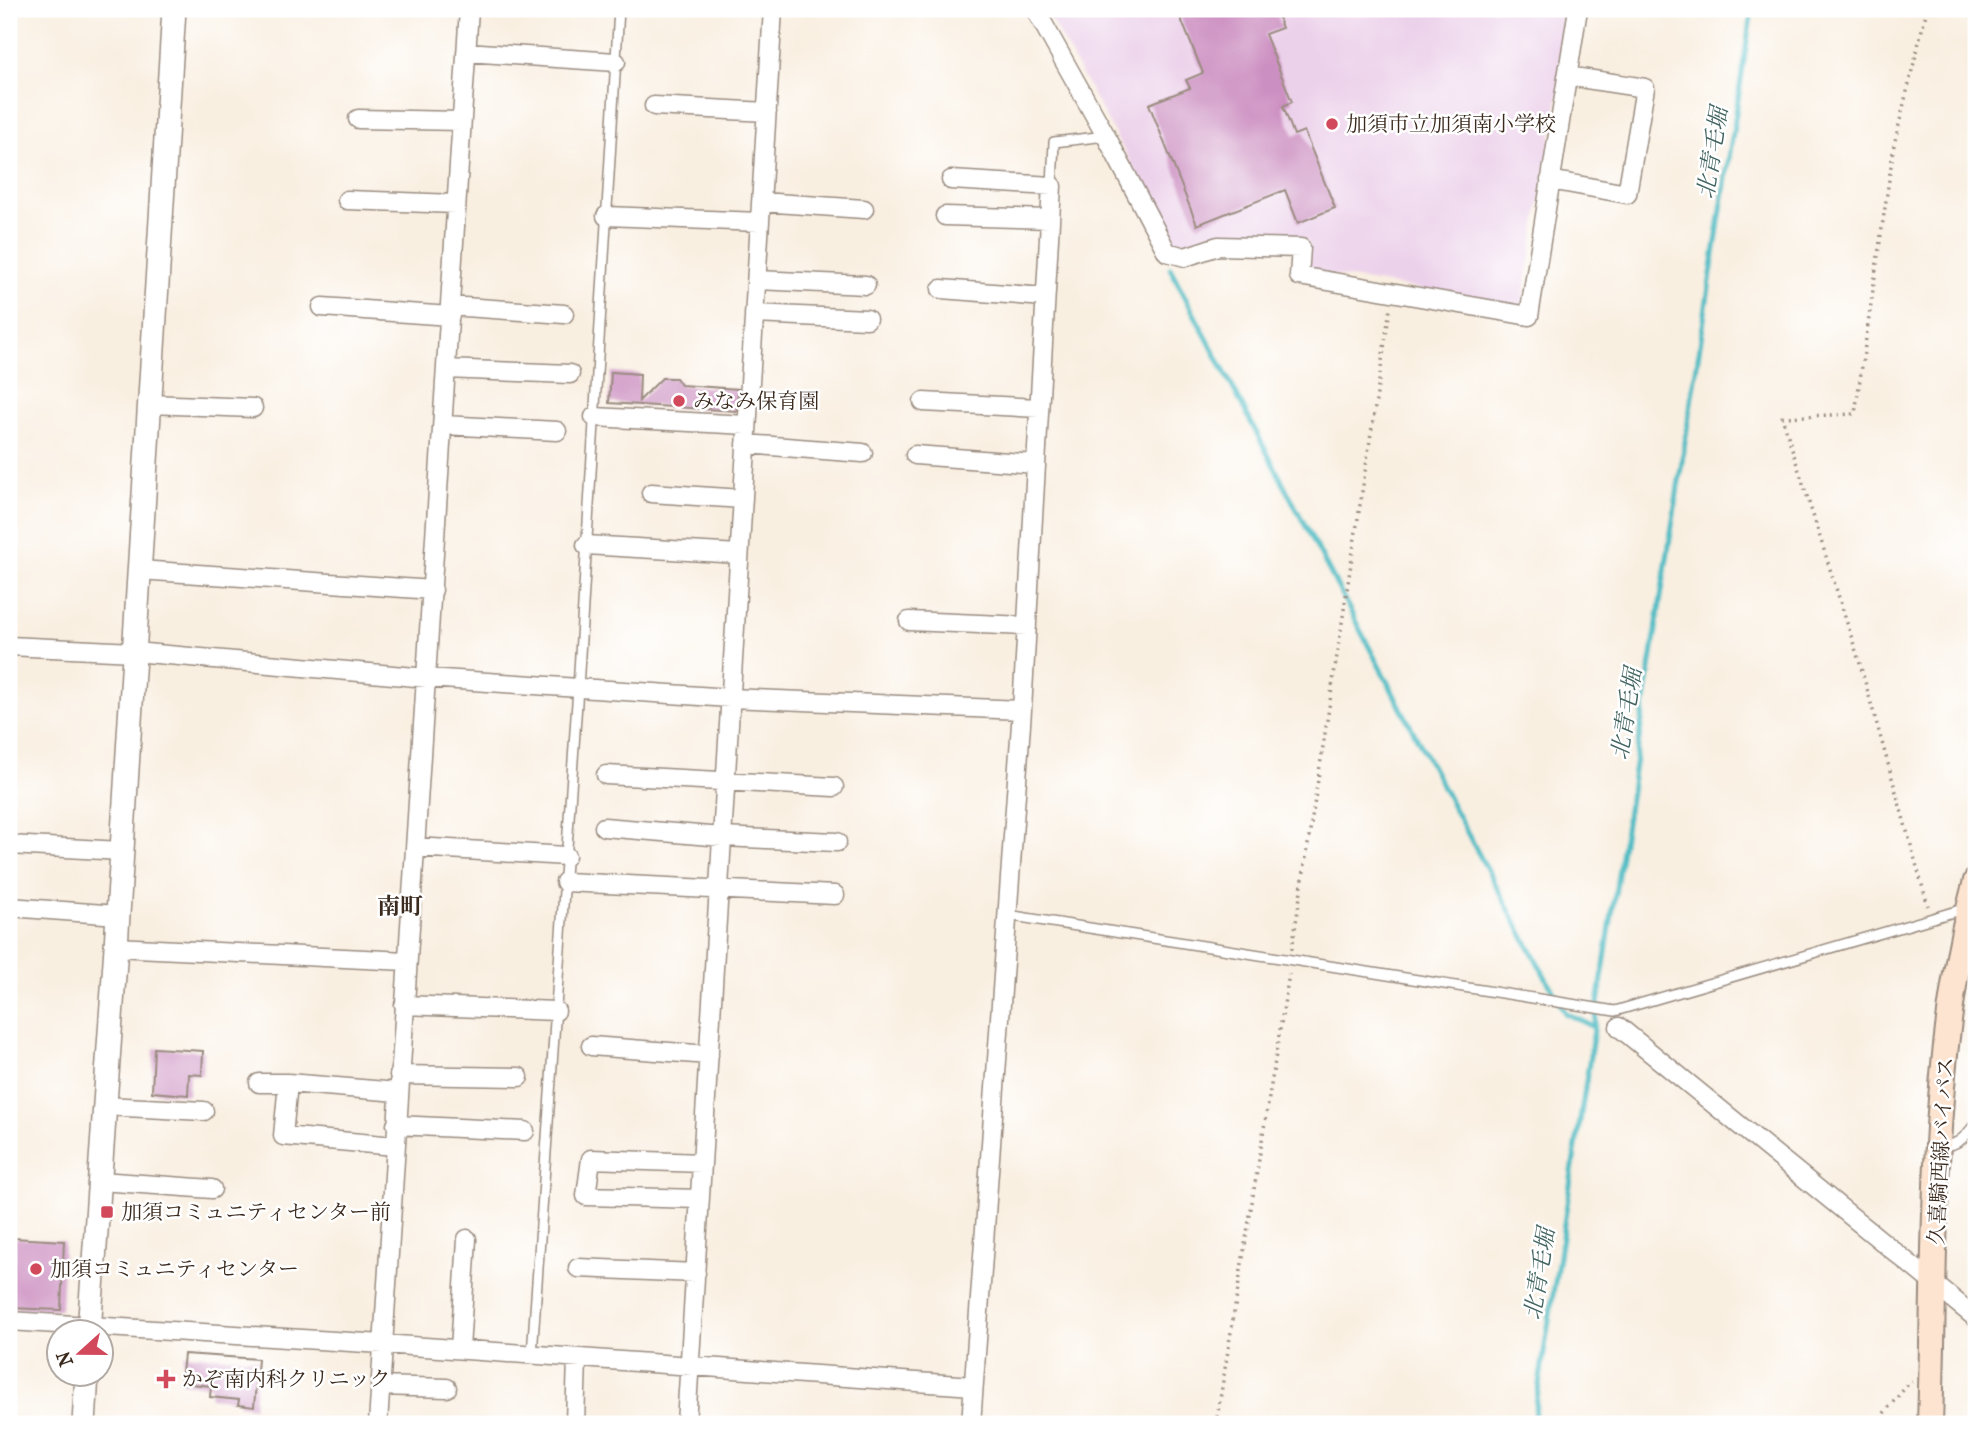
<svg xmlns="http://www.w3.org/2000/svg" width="1985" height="1433" viewBox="0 0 1985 1433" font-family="'IM FELL French Canon','Noto Serif JP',serif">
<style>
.built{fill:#ecd1ea}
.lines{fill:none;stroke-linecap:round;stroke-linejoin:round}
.stream{stroke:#4dbcc4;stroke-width:5}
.building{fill:#cc8fc1}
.service-casing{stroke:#9a8c80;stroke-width:12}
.minor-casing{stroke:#9a8c80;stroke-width:21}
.tertiary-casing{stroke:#9a8c80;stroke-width:26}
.secondary-casing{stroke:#9a8c80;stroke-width:28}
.path{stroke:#9a8c80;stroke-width:3.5;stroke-dasharray:2 5;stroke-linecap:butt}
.service{stroke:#fff;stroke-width:9}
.minor{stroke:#fff;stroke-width:18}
.tertiary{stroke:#fff;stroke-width:23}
.secondary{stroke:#fde4d0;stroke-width:24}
.poi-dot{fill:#d1495b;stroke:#fff;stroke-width:2.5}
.labels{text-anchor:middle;stroke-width:5;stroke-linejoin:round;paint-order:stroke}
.poi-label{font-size:21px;fill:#3b2a1e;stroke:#fff;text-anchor:start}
.street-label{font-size:21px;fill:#3b2a1e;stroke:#fff}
.water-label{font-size:23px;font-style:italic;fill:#426460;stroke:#fff}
.neighbourhood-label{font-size:23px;font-weight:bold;fill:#3b2a1e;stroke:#fff}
</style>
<rect width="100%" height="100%" fill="#fff"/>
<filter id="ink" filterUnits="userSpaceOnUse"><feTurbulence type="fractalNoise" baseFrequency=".0143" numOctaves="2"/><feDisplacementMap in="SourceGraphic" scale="14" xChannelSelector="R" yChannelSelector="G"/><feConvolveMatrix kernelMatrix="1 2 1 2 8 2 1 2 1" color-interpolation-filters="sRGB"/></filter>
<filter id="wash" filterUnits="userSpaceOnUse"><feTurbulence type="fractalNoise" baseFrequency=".00686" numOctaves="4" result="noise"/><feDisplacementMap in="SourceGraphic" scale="28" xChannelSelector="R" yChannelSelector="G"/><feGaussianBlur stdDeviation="1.57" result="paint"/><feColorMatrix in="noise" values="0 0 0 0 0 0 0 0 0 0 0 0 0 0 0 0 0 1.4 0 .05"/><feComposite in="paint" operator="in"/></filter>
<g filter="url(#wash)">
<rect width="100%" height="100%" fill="#f9efe1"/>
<!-- built -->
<path class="built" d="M1045,9H1573L1522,306L1308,271L1309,242L1219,240L1185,250L1178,247Z"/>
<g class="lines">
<!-- stream -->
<path class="stream" d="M1170,268L1450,801L1565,1013L1594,1027
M1533,1424L1752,9"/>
</g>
<g id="blocks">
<!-- building -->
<path class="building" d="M1177,9H1275L1282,28L1265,34L1292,102L1283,106L1294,135L1304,131L1335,208L1298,223L1285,190L1197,225L1149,104L1190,88L1186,80L1203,73Z
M611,372L640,374L639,401L662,378H676L681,385L738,389L737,411L609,403Z
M154,1048L203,1051L202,1075L189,1074L188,1095L152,1092Z
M12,1238L64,1241L61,1310L9,1308Z
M184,1354L258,1359L254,1407L238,1405L239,1400L210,1397L211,1386L181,1383Z"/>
</g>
</g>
<g filter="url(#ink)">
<use href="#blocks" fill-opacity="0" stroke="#9a8c80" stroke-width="2"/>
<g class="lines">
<!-- service casing -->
<g class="service-casing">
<path id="service" d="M1052,186L1054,142L1106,136
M1007,915L1615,1011L1967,908
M1939,1145C1958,1147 1965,1137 1976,1123
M532,1355L578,688L619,9"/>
</g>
<!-- minor casing -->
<g class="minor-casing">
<path id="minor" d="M1035,9L1106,136L1167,252L1185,257L1218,246L1301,248L1299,276L1529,316L1578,9
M466,52L616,62
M654,106L767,112
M358,119L461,121
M951,180L1052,186L1022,710L971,1424
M1550,180L1627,194L1645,88L1567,76
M347,200L456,204
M761,202L864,209
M606,216L760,222
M945,216L1050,219
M757,280L866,285
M941,289L1045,297
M450,306L564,314
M322,307L450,316
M754,314L867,319
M446,369L570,374
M923,402L1039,408
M149,404L253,408
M594,417L747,425
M443,425L557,431
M746,444L863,453
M915,455L1036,464
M651,493L743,499
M586,545L739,554
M139,570L433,590
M909,621L1027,626
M9,646L134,652L427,678L730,698L1022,710
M606,775L834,787
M604,827L722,837L837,842
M9,845L122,851
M415,847L566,856
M565,882L835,895
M9,907L118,915
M116,947L406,961
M404,1005L556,1011
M1619,1027L1976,1318
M591,1046L709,1055
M399,1075L519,1077
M259,1083H288L398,1092
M288,1083L283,1136L395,1146
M105,1106L204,1111
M396,1125L525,1131
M100,1181L212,1189
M700,1199L586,1196L591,1159L702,1163
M578,1268L696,1273
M9,1321L383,1344L973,1386
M460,1349L467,1239
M380,1386L447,1388
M378,1424L469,9
M575,1424L577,1358
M686,1424L773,9"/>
</g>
<!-- tertiary casing -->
<g class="tertiary-casing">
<path id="tertiary" d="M89,1332L116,947L174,9
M84,1424L87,1374"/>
</g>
<!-- secondary casing -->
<g class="secondary-casing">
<path id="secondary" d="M1930,1424C1936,1246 1929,1054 1976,881"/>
</g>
<!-- path -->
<path class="path" d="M1927,9L1894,145L1855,414L1782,417L1860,664L1928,906
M1292,949L1390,309
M1216,1424L1289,974
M1875,1424L1909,1383L1912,1382"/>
<!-- service -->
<use href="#service" class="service"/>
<!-- minor -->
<use href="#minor" class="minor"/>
<!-- tertiary -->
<use href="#tertiary" class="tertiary"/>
<!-- secondary -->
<use href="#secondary" class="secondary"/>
</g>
</g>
<!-- markers -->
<g class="poi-dot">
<circle cx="1332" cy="124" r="7"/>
<circle cx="679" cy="401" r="7"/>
<rect x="100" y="1205" width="14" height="14" rx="3.5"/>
<circle cx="36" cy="1269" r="7"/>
<path d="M162.5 1368.5h7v7h7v7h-7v7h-7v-7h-7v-7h7z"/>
</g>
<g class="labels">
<!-- poi labels -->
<g class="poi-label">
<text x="1346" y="131">加須市立加須南小学校</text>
<text x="693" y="408">みなみ保育園</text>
<text x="121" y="1219">加須コミュニティセンター前</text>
<text x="50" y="1276">加須コミュニティセンター</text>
<text x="182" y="1386">かぞ南内科クリニック</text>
</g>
<!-- street labels -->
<g class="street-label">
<text transform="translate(1941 1151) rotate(-87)" y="7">久喜騎西線バイパス</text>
</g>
<!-- water labels -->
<g class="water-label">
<text transform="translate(1712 153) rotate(-81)" y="8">北青毛堀</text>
<text transform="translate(1626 714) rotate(-81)" y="8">北青毛堀</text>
<text transform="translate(1539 1274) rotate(-81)" y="8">北青毛堀</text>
</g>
<!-- neighbourhood labels -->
<g class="neighbourhood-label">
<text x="400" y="914">南町</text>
</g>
</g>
<!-- margin -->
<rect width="1985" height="1433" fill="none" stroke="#fff" stroke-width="35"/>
<!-- north arrow -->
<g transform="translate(80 1353) rotate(249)"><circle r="33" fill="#ffffff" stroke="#b1aaa5" stroke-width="2"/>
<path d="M0-5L12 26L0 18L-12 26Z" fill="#d1495b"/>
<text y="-10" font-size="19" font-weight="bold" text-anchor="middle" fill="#3b2a1e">N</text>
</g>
</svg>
